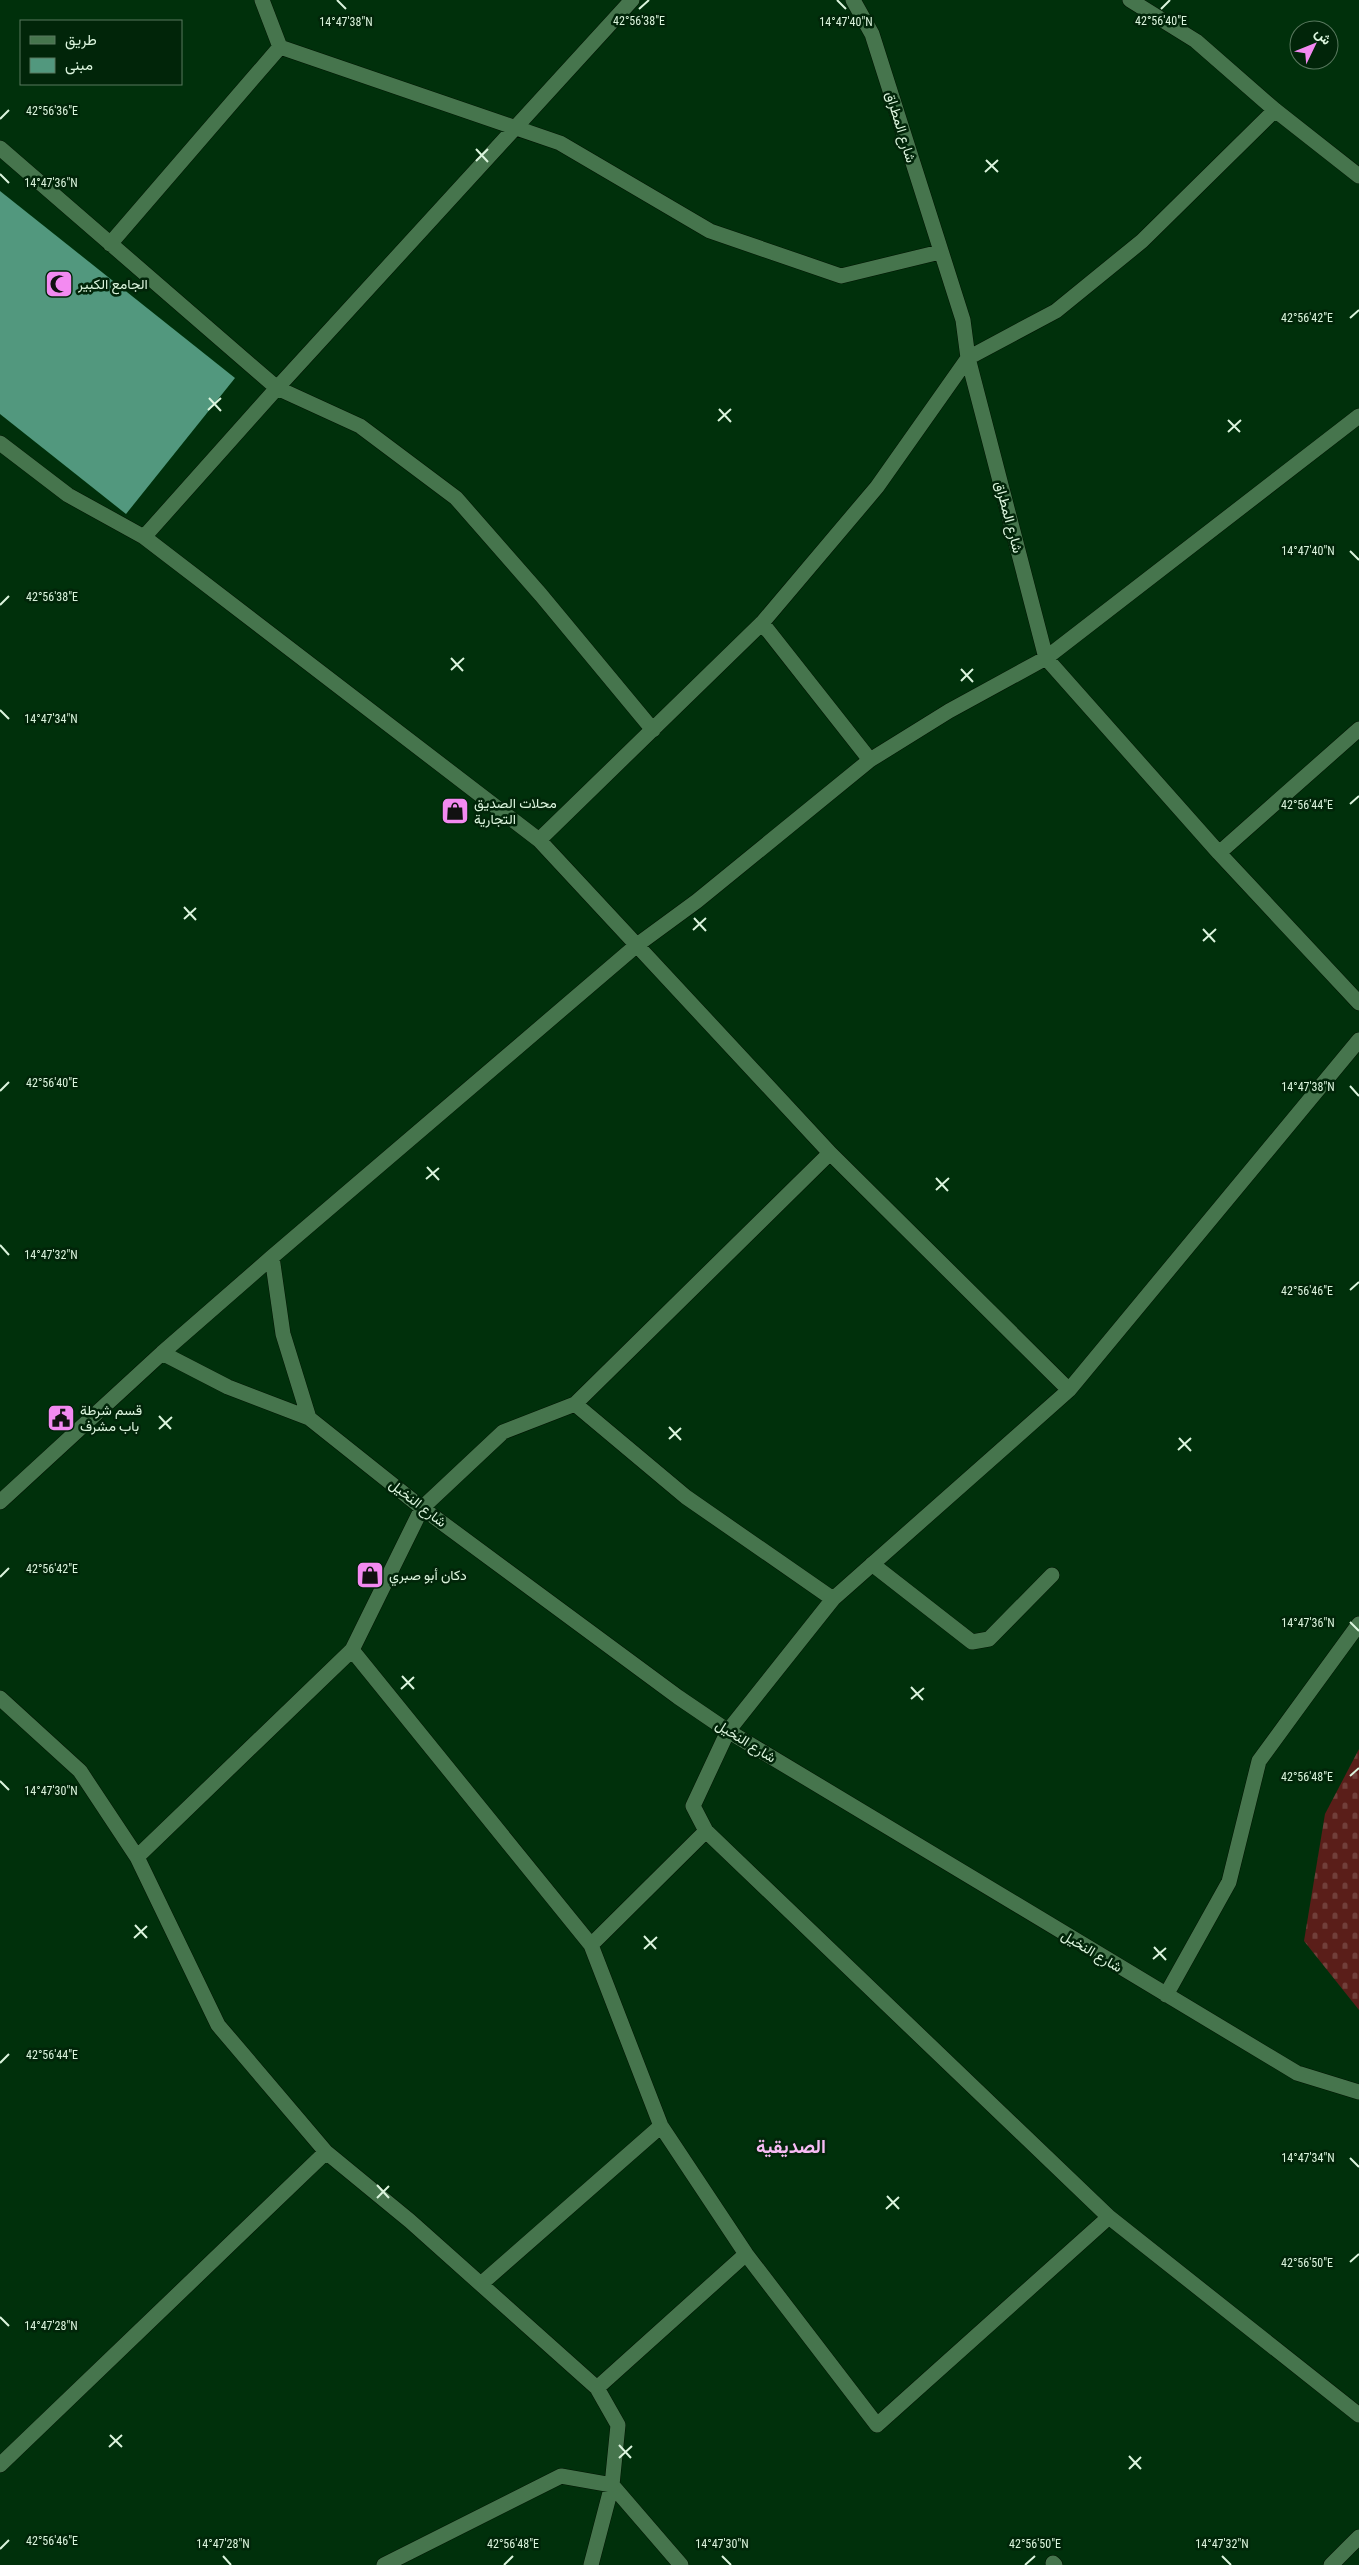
<svg xmlns="http://www.w3.org/2000/svg" width="1359" height="2565" viewBox="0 0 1359 2565" font-family="'Roboto Condensed',Vazirmatn,sans-serif">
<style>
.cemetery{fill:url(#cemetery-stones)}
.building{fill:#52987e}
.lines{fill:none;stroke-linecap:round;stroke-linejoin:round}
.minor-casing{stroke:#001503;stroke-width:16}
.minor{stroke:#46754d;stroke-width:15}
.ticks{fill:none;stroke:#dbf4dd;stroke-width:2}
.labels{text-anchor:middle;stroke-width:5;stroke-linejoin:round;paint-order:stroke}
.street-label{font-size:14px;fill:#dbf4dd;stroke:#012509}
.poi-label{font-size:14px;fill:#dbf4dd;stroke:#012509;text-anchor:start}
.district-label{font-size:19px;font-weight:bold;fill:#f7bcf4;stroke:#012509}
.ticks-label{font-size:12px;text-anchor:middle;fill:#dbf4dd;stroke:#012509;stroke-width:5;stroke-linejoin:round;paint-order:stroke}
</style>
<defs>
<pattern id="cemetery-stones" width="16" height="16" patternUnits="userSpaceOnUse" patternTransform="scale(1.25)"><rect width="16" height="16" fill="#5a1e19"/><path d="M2 7V4a2 2 0 0 1 4 0v3zM10 15v-3a2 2 0 0 1 4 0v3z" fill="#713f3a"/></pattern>
</defs>
<rect width="100%" height="100%" fill="#00300b"/>
<!-- cemetery -->
<path class="cemetery" d="M1359,1749V2010L1304,1941L1325,1814Z"/>
<!-- building -->
<path class="building" d="M0,191L235,378L126,514L0,414Z"/>
<g class="lines">
<!-- minor casing -->
<g class="minor-casing">
<path id="minor" d="M262,0L280,47L560,143L710,231L841,276L940,252
M632,0L277,388L360,426L456,498L541,595L653,730
M853,0L872,34L963,320L968,358L1046,658L1219,853L1359,1003
M1130,0L1196,41L1275,110L1359,176
M0,148L277,388L144,537
M110,244L280,47
M0,443L68,495L144,537L539,840L830,1153L1069,1390
M762,623L870,760
M539,840L762,623L877,487L968,358L1056,311L1142,241L1275,110
M1219,853L1359,729
M1359,1040L1069,1390L833,1599L728,1731L693,1806L706,1831L1109,2217L1359,2415
M272,1257L283,1334L309,1418L422,1508L678,1697L728,1731L1297,2073L1359,2092
M162,1353L228,1387L309,1418
M575,1404L686,1497L833,1599
M0,1502L162,1353L272,1257L637,945L697,901L870,760L949,711L1046,658L1359,416
M872,1564L972,1642L989,1639L1052,1575
M352,1650L591,1945L661,2126L746,2254L877,2425L1109,2217
M0,1698L80,1771L137,1857L218,2025L326,2152L410,2221L597,2388L618,2425L612,2485L681,2565
M137,1857L352,1650L422,1508L503,1432L575,1404L830,1153
M591,1945L706,1831
M1166,1995L1229,1882L1259,1761L1359,1624
M481,2284L661,2126
M597,2388L746,2254
M0,2465L326,2152
M1053,2563L1055,2565
M384,2565L561,2476L612,2485L591,2565
M1331,2565L1359,2537"/>
</g>
<!-- minor -->
<use href="#minor" class="minor"/>
</g>
<!-- ticks -->
<path class="ticks" d="M337,0L346,9M837,0L846,9M639,9L649,0M1161,9L1170,0M0,119L9,110M476,149L488,162M986,160L998,172M476,161L488,149M985,172L998,160M0,174L9,183M1350,318L1359,310M209,398L221,411M719,409L731,422M208,410L221,398M1228,420L1240,432M718,421L731,409M1228,432L1241,420M1350,551L1359,560M0,605L9,596M451,658L463,671M961,669L973,682M451,670L464,658M961,681L973,669M0,710L9,719M1350,804L1359,796M184,907L196,920M694,918L706,931M184,919L196,908M1203,929L1215,942M693,930L706,918M1203,941L1216,929M1350,1086L1359,1096M0,1091L9,1082M427,1167L439,1180M936,1178L948,1191M426,1179L439,1168M936,1190L949,1178M0,1245L9,1255M1350,1290L1359,1282M159,1416L171,1429M669,1427L681,1440M159,1429L172,1417M1179,1438L1191,1451M669,1439L681,1428M1178,1450L1191,1438M0,1577L9,1568M1350,1622L1359,1631M402,1676L414,1689M911,1687L923,1700M401,1689L414,1677M911,1699L924,1688M1350,1776L1359,1768M0,1781L9,1790M135,1925L147,1938M644,1936L656,1949M134,1938L147,1926M1154,1947L1166,1960M644,1949L657,1937M1153,1959L1166,1948M0,2063L9,2054M1350,2158L1359,2167M377,2185L389,2198M887,2196L899,2209M377,2198L389,2186M886,2209L899,2197M1350,2262L1359,2254M0,2317L9,2326M110,2435L122,2447M619,2445L631,2458M109,2447L122,2435M1129,2456L1141,2469M619,2458L632,2446M1129,2469L1141,2457M0,2549L9,2540M223,2556L231,2565M722,2556L731,2565M1222,2556L1231,2565M504,2565L513,2556M1025,2565L1035,2556"/>
<!-- icons -->
<defs>
<g id="mosque-square" transform="scale(1.4375)"><rect x="-9" y="-9" width="18" height="18" rx="4" fill="#f38af1" stroke="#012509"/><path d="M3.5-4.9A6 6 0 1 0 3.5 4.9A5 5 0 1 1 3.5-4.9Z" fill="#111"/></g>
<g id="shop-square" transform="scale(1.4375)"><rect x="-9" y="-9" width="18" height="18" rx="4" fill="#f38af1" stroke="#012509"/><path d="M-5-2.5h2.3a2.7 3.5 0 0 1 5.4 0H5L5.5 6h-11ZM-1.5-2.5h3a1.5 2.3 0 0 0-3 0Z" fill="#111"/></g>
<g id="civic-square" transform="scale(1.4375)"><rect x="-9" y="-9" width="18" height="18" rx="4" fill="#f38af1" stroke="#012509"/><path d="M-.6-6.5H3V-4.5H.6V-3L4-1V1h2V6H-6V1h2V-1L-.6-3ZM-1.2 2.5V6h2.4V2.5Z" fill="#111"/></g>
</defs>
<g fill-rule="evenodd">
<use href="#mosque-square" x="59" y="284"/>
<use href="#shop-square" x="455" y="811"/>
<use href="#civic-square" x="61" y="1418"/>
<use href="#shop-square" x="370" y="1575"/>
</g>
<g class="labels">
<!-- street labels -->
<g class="street-label">
<text transform="translate(901 127) rotate(73)" y="5">شارع المطراق</text>
<text transform="translate(1009 517) rotate(75)" y="5">شارع المطراق</text>
<text transform="translate(418 1503) rotate(38)" y="5">شارع النخيل</text>
<text transform="translate(746 1741) rotate(32)" y="5">شارع النخيل</text>
<text transform="translate(1092 1951) rotate(31)" y="5">شارع النخيل</text>
</g>
<!-- poi labels -->
<g class="poi-label">
<text x="78" y="289">الجامع الكبير</text>
<text x="474" y="808">محلات الصديق<tspan x="474" dy="16">التجارية</tspan></text>
<text x="80" y="1415">قسم شرطة<tspan x="80" dy="16">باب مشرف</tspan></text>
<text x="389" y="1580">دكان أبو صبري</text>
</g>
<!-- district labels -->
<g class="district-label">
<text x="791" y="2153">الصديقية</text>
</g>
</g>
<g class="ticks-label">
<text x="639" y="25">42°56'38"E</text>
<text x="1161" y="25">42°56'40"E</text>
<text x="346" y="26">14°47'38"N</text>
<text x="846" y="26">14°47'40"N</text>
<text x="52" y="115">42°56'36"E</text>
<text x="51" y="187">14°47'36"N</text>
<text x="1307" y="322">42°56'42"E</text>
<text x="1308" y="555">14°47'40"N</text>
<text x="52" y="601">42°56'38"E</text>
<text x="51" y="723">14°47'34"N</text>
<text x="1307" y="809">42°56'44"E</text>
<text x="52" y="1087">42°56'40"E</text>
<text x="1308" y="1091">14°47'38"N</text>
<text x="51" y="1259">14°47'32"N</text>
<text x="1307" y="1295">42°56'46"E</text>
<text x="52" y="1573">42°56'42"E</text>
<text x="1308" y="1627">14°47'36"N</text>
<text x="1307" y="1781">42°56'48"E</text>
<text x="51" y="1795">14°47'30"N</text>
<text x="52" y="2059">42°56'44"E</text>
<text x="1308" y="2162">14°47'34"N</text>
<text x="1307" y="2267">42°56'50"E</text>
<text x="51" y="2330">14°47'28"N</text>
<text x="52" y="2545">42°56'46"E</text>
<text x="223" y="2548">14°47'28"N</text>
<text x="722" y="2548">14°47'30"N</text>
<text x="1222" y="2548">14°47'32"N</text>
<text x="513" y="2548">42°56'48"E</text>
<text x="1035" y="2548">42°56'50"E</text>
</g>
<!-- legend -->
<rect x="20" y="20" width="162" height="65" fill="#012509" stroke="#58785e"/>
<rect x="30" y="36" width="25" height="8" fill="#46754d" stroke="#58785e"/>
<text x="65" y="45" font-size="15" fill="#dbf4dd">طريق</text>
<rect x="30" y="58" width="25" height="15" fill="#52987e" stroke="#58785e"/>
<text x="65" y="70" font-size="15" fill="#dbf4dd">مبنى</text>
<!-- north arrow -->
<g transform="translate(1314 45) rotate(47)"><circle r="24" fill="#012509" stroke="#58785e"/>
<path d="M0-4L9 19L0 12L-9 19Z" fill="#f38af1"/>
<text y="-8" font-size="14" font-weight="bold" text-anchor="middle" fill="#dbf4dd">ش</text>
</g>
</svg>
